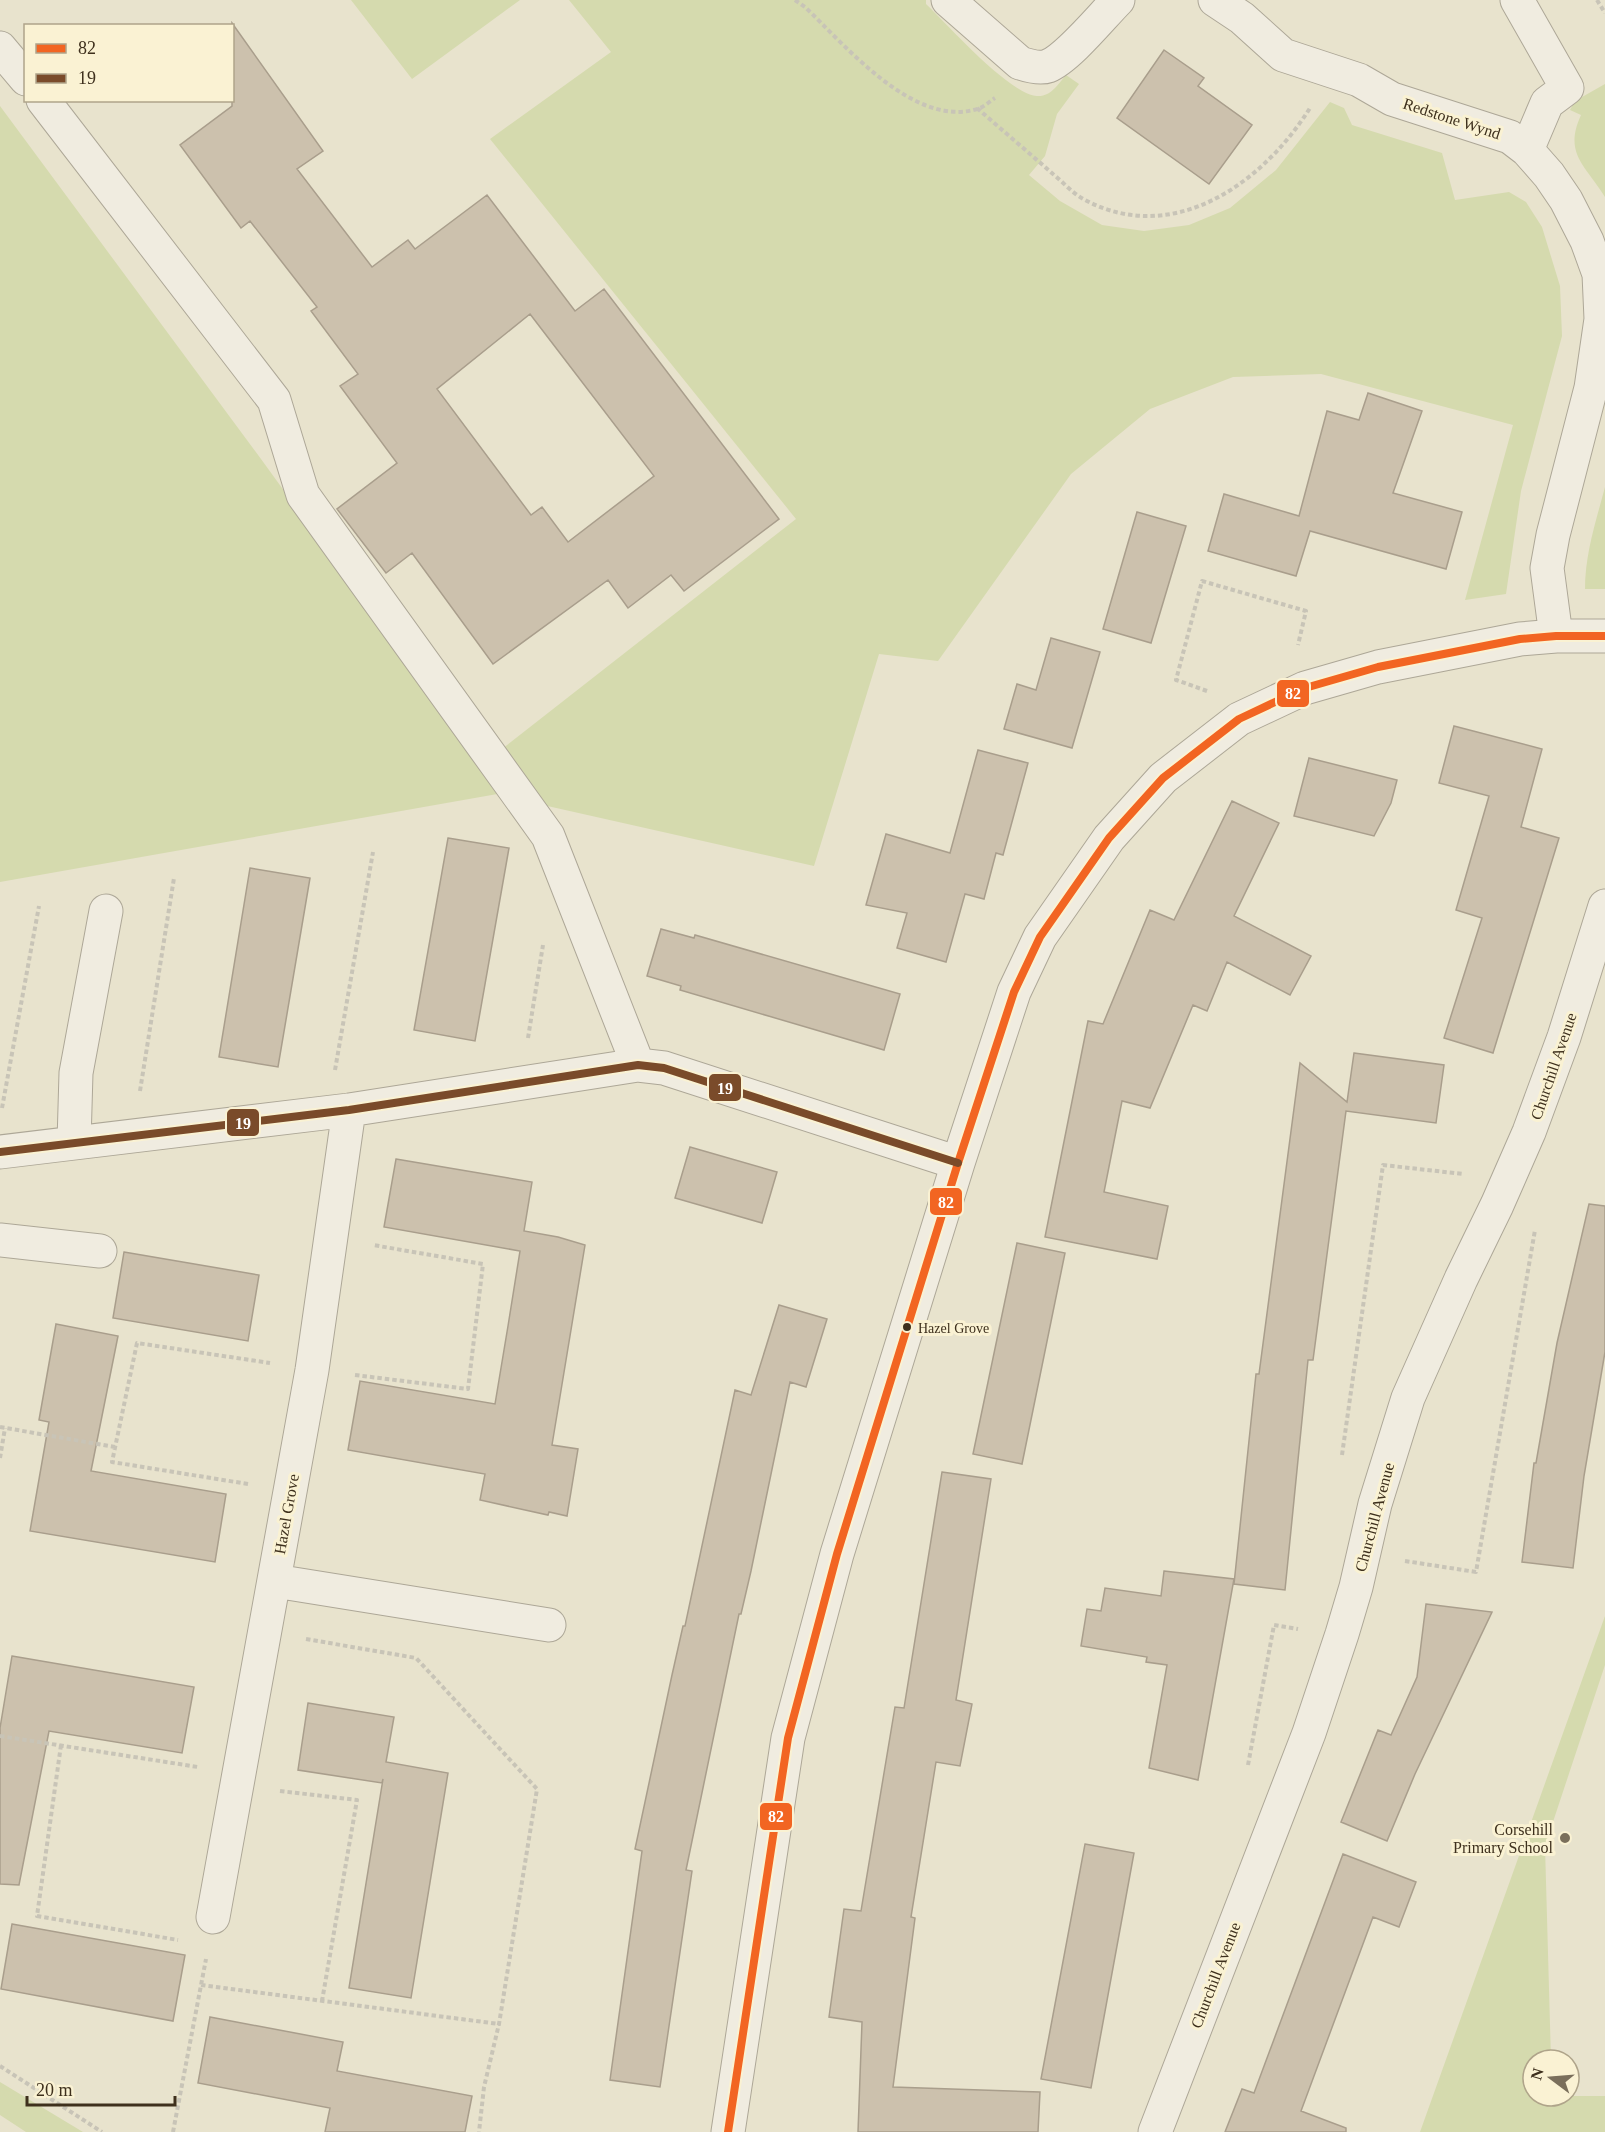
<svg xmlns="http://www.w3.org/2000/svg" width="1605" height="2132" viewBox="0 0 1605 2132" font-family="'Times New Roman',serif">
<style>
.green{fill:#d5daae}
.building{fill:#ccc1ad;stroke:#a99e8c;stroke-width:1.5;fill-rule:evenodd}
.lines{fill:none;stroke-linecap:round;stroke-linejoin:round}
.minor-casing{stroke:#ada797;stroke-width:35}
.path{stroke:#c8c4b7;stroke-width:4;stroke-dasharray:4.5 3;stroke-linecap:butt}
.minor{stroke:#f0ece0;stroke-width:33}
.bus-1-casing{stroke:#faf2d3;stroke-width:12}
.bus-2-casing{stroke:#faf2d3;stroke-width:12}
.bus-1{stroke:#f26522;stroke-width:8}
.bus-2{stroke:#7a4b2a;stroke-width:8}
.bus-dot{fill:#3e301d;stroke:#faf2d3;stroke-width:2}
.poi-dot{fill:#7a6f5b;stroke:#faf2d3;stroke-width:2}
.labels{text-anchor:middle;stroke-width:6;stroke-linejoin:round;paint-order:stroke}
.bus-label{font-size:14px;fill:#3e301d;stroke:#faf2d3;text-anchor:start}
.street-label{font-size:16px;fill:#3e301d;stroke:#faf2d3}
.poi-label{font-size:16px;fill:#3e301d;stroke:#faf2d3;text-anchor:end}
.line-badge{stroke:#faf2d3;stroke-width:2}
.badge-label{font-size:16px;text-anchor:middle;font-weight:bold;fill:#fff}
</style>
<rect width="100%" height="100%" fill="#e8e3cd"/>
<!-- green -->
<path class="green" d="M351,0H520L412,79Z
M569,0H926V4C948,25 1009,94 1037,96C1051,97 1058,84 1066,75L1079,84L1057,114L1045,156L1029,175L1060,201L1102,225L1144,231L1189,225L1230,208L1276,170L1330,102L1344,108L1352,125L1442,153L1455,200L1509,192L1526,202L1542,227L1560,286L1562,336L1521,491L1506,594L1465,600L1513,425L1321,374L1233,377L1150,409L1071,474L938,661L879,654L814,866L543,805L502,749L796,519L490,139L611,52Z
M1605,84V197C1586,166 1563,154 1581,115L1570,110L1575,101Z
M0,106L261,459L503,793L0,882Z
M1605,487V589H1585C1585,554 1596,521 1605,487Z
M1605,1616V1665L1545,1846L1551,2060H1533V2096H1605V2132H1420Z
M0,2082L83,2132H26L0,2115Z"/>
<!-- building -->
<path class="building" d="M232,23L323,151L297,169L372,267L408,240L415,249L487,195L575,311L604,289L779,519L684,591L671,575L628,608L608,580L493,664L412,553L386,573L337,509L397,463L340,386L358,374L311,311L317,307L250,221L241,228L180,145L232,106ZM530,314L654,476L568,542L542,507L531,515L437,389Z
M1164,50L1204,78L1198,86L1252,125L1209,184L1117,118Z
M1368,393L1422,411L1393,493L1462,512L1446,569L1310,531L1296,576L1208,551L1224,494L1299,516L1327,411L1359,420Z
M1137,512L1186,526L1151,643L1103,629Z
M1051,638L1100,652L1072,748L1004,729L1017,684L1036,690Z
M1454,726L1542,749L1521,827L1559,838L1493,1053L1444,1038L1482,918L1456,910L1489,796L1439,783Z
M978,750L1028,763L1003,855L996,853L984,899L965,894L946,962L897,948L907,913L866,905L886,834L950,853Z
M1309,758L1397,780L1391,803L1374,836L1294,816Z
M1232,801L1279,823L1234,916L1311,956L1290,995L1227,962L1207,1011L1193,1005L1150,1108L1122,1101L1104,1192L1168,1206L1157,1259L1045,1237L1088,1021L1103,1024L1150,910L1174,920Z
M448,838L509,848L475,1041L414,1030Z
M250,868L310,878L278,1067L219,1057Z
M661,929L694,938L695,935L900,994L884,1050L680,990L681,986L647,976Z
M1354,1053L1444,1065L1436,1123L1346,1111L1313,1360H1308L1285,1590L1234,1584L1256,1374H1259L1300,1063L1347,1102Z
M690,1147L777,1172L762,1223L675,1198Z
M396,1159L532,1182L524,1231L558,1237L585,1245L552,1445L578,1449L567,1516L549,1512L548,1515L480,1500L485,1474L348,1450L360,1381L495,1404L508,1326L520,1251L384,1227Z
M1589,1204L1605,1206V1352L1584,1476L1573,1568L1522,1562L1534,1463H1536L1557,1343Z
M1017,1243L1065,1253L1022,1464L973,1454Z
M124,1252L259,1275L248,1341L113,1318Z
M779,1305L827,1319L806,1387L790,1382L751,1571L741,1614H739L686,1870L692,1871L660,2087L610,2080L642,1851L635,1849L672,1675L683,1626H685L735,1390L751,1395Z
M56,1324L118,1336L91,1471L226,1494L215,1562L30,1531L49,1422L39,1420Z
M942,1472L991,1479L956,1700L972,1704L960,1766L936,1762L911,1917L915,1918L893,2087L1040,2092L1038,2132H858L862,2022L829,2017L844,1909L861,1911L895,1707L904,1708Z
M1164,1571L1234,1579L1198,1780L1149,1768L1167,1665L1146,1662L1147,1657L1081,1646L1087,1609L1101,1611L1105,1588L1161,1596Z
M1426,1604L1492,1612L1415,1774L1387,1841L1341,1822L1378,1730L1391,1735L1417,1677Z
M12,1656L194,1687L182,1753L49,1731L19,1885L0,1884V1728Z
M308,1703L394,1717L386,1762L448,1773L411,1998L349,1988L383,1779L382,1783L298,1770Z
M1085,1844L1134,1853L1091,2088L1041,2079Z
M1343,1854L1416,1882L1399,1927L1373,1917L1301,2111L1346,2128V2132H1225L1242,2089L1254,2093Z
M12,1924L185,1955L173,2021L1,1989Z
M210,2017L343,2042L337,2071L472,2096L465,2132H325L330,2108L198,2083Z"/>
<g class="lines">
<!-- minor casing -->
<g class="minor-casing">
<path id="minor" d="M948,0L1020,63C1029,66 1040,69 1048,66C1068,58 1102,16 1118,0
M1215,0L1242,18L1283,55L1359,80L1392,99L1510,137L1527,150L1549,175L1566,200L1587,241L1599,274L1601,319L1591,388L1553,535L1547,568L1556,636
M1517,0L1567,88L1547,103L1527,150
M0,48L26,79
M43,100L274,400L303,495L548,836L638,1065
M74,1142L76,1073L106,911
M0,1152L349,1110L638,1065L664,1068L958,1163
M0,1240L100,1251
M275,1581L549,1625
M213,1917L312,1370L349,1110
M728,2132L788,1738L837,1554L958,1163L1014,992L1040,937L1109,838L1163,778L1239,719L1305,688L1378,667L1520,639L1556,636H1605
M1155,2132L1309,1733L1342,1634L1356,1587L1375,1504L1408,1398L1461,1279L1497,1205L1529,1132L1564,1037L1605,906"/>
</g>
<!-- path -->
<path class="path" d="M795,0L805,7C846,46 916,131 980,108C985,106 990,101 995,98
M1597,0L1605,13
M977,108C1002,130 1028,152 1053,174C1063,182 1073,194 1085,200C1174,247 1263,183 1310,108
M1207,691L1176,680L1202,581L1306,611L1298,645
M528,1038L543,945
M335,1070L373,852
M140,1091L174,878
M2,1108L39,906
M355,1375L468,1389L483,1264L373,1245
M0,1427L115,1447
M1342,1455L1383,1165L1463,1174
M0,1458L5,1428
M248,1484L112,1462L137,1343L270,1363
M1405,1561L1476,1572L1535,1230
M306,1639L416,1658L537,1789L499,2024L484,2087L479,2132
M0,1736L198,1767
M61,1745L37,1916L178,1940
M1248,1765L1274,1625L1298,1629
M280,1791L357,1800L322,2001
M201,1985L499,2024
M0,2066L102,2132
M173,2132L206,1959"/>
<!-- minor -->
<use href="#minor" class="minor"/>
<!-- bus-1 casing -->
<g class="bus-1-casing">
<path id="bus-1" d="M728,2132L788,1738L837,1554L958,1163L1014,992L1040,937L1109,838L1163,778L1239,719L1305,688L1378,667L1520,639L1556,636H1605"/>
</g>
<!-- bus-2 casing -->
<g class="bus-2-casing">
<path id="bus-2" d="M0,1152L349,1110L638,1065L664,1068L958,1163"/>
</g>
<!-- bus-1 -->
<use href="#bus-1" class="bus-1"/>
<!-- bus-2 -->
<use href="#bus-2" class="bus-2"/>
</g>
<!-- markers -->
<circle class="bus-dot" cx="907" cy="1327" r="5"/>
<circle class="poi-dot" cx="1565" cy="1838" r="6"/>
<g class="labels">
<!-- bus labels -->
<g class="bus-label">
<text x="918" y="1333">Hazel Grove</text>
</g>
<!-- street labels -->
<g class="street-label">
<text transform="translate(1452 118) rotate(18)" y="6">Redstone Wynd</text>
<text transform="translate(1553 1066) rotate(-71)" y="6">Churchill Avenue</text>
<text transform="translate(286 1514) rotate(-80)" y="6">Hazel Grove</text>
<text transform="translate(1374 1517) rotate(-75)" y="6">Churchill Avenue</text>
<text transform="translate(1215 1975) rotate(-69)" y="6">Churchill Avenue</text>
</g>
<!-- poi labels -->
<g class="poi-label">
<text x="1553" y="1835">Corsehill<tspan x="1553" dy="18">Primary School</tspan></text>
</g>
</g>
<g class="line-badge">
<rect x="1276" y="679" width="34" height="29" rx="6" fill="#f26522"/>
<rect x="708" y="1073" width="34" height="29" rx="6" fill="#7a4b2a"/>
<rect x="226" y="1108" width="34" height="29" rx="6" fill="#7a4b2a"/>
<rect x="929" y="1187" width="34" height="29" rx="6" fill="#f26522"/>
<rect x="759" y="1802" width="34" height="29" rx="6" fill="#f26522"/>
</g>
<g class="badge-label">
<text x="1293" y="699">82</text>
<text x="725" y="1094">19</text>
<text x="243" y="1129">19</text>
<text x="946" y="1208">82</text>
<text x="776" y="1822">82</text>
</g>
<!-- legend -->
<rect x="24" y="24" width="210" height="78" fill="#faf2d3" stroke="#afa48a" stroke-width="1.5"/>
<rect x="36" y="44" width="30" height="9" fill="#f26522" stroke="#afa48a" stroke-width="1.5"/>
<text x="78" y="54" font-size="18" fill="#3e301d">82</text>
<rect x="36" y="74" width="30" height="9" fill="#7a4b2a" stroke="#afa48a" stroke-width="1.5"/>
<text x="78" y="84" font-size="18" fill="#3e301d">19</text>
<!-- north arrow -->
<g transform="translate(1551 2078) rotate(286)"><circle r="28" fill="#faf2d3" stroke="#afa48a" stroke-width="1.5"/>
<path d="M0-4.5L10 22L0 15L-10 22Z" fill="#7a6f5b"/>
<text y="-9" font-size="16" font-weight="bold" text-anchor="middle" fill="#3e301d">N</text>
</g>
<!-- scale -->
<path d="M27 2096v9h148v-9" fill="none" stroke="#3e301d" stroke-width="3"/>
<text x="36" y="2096" font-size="18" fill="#3e301d" stroke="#faf2d3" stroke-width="4.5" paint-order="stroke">20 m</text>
</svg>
